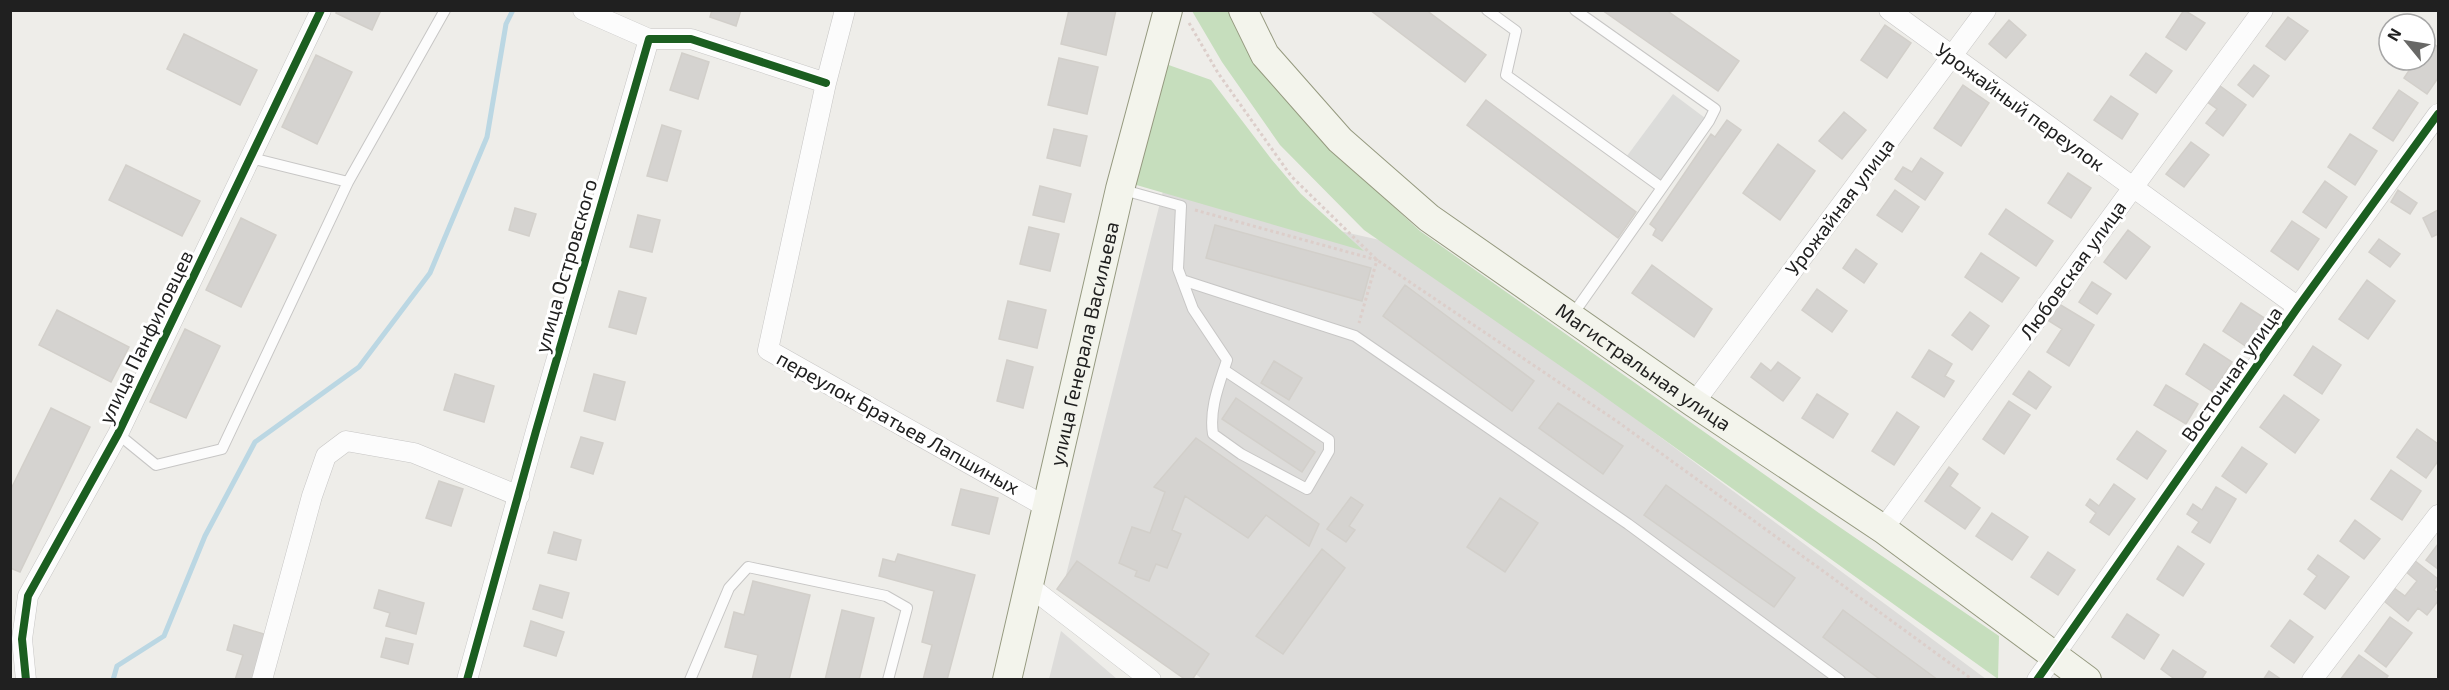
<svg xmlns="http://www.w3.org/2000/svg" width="2449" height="690" viewBox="0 0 2449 690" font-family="'Exo 2',sans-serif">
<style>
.residential{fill:#dddcda}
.religious{fill:#dcdcda}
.forest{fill:#c6debd}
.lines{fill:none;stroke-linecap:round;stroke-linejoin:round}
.stream{stroke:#bbd7e3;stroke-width:5}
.building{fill:#d5d3d0;stroke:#d2cfca;stroke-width:1.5}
.lane-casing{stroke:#c7c6c5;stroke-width:12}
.street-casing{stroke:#c7c6c5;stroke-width:21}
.secondary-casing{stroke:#95997f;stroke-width:30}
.path{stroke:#dcceca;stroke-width:3;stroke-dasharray:3 3;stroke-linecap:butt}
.lane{stroke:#fcfcfc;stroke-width:10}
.street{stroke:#fcfcfc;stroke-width:20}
.secondary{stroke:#f3f4ec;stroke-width:28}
.cycleway-casing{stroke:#fff;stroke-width:11}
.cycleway{stroke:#1b5e20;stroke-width:8}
.labels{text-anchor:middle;stroke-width:6;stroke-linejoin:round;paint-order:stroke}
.street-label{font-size:20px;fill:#202020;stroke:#fff}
</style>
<rect width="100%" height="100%" fill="#eeede9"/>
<!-- residential -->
<path class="residential" d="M1163,191L1402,245L1986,679H1202L1066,575Z
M1061,631L1117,679H1049Z"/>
<!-- religious -->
<path class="religious" d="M1673,94L1709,121L1661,187L1624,160Z"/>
<!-- forest -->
<path class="forest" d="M1192,11H1228L1238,33L1322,140L1420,231L1819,513L1999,636L1998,679L1595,390L1364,230L1280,145L1222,62Z
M1163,63L1211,80L1272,160L1301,194L1364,251L1133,184Z"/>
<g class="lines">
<!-- stream -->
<path class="stream" d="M113,680L117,666L164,636L205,536L255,442L359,367L430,273L487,137L506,24L513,10"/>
</g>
<!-- building -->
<path class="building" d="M337,10H381L372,30L336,13Z
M712,10H741L736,26L710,17Z
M1069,10H1116L1106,55L1061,44Z
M1370,10H1426L1486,55L1465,82Z
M1602,10H1666L1739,61L1718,91Z
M2184,10L2205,23L2186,50L2166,37Z
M2288,17L2308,31L2285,60L2266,46Z
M2009,20L2026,35L2006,58L1989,44Z
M1885,25L1911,43L1887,78L1861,60Z
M184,34L257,70L240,105L167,69Z
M2430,41L2438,47V78L2427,94L2404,78L2416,60H2425V47Z
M682,53L709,62L698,99L670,90Z
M2146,53L2172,71L2156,93L2130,75Z
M316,55L352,72L317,144L282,127Z
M1059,58L1098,67L1087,114L1048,105Z
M2254,65L2269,76L2253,97L2238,85Z
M2216,83L2246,105L2223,136L2206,123L2217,109L2203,99Z
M1963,85L1989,103L1961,146L1934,128Z
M2399,90L2418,103L2393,141L2373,128Z
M2111,96L2138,114L2122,139L2094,120Z
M1486,100L1636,212L1618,238L1467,125Z
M1844,112L1866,130L1842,159L1819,141Z
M1727,120L1741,130L1662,241L1653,235L1656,229L1650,224L1711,134L1715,137Z
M662,125L681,131L667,181L647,176Z
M1054,129L1087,136L1080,166L1047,158Z
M2350,134L2377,151L2355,185L2328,167Z
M2191,142L2209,155L2184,187L2166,174Z
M1778,144L1815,171L1780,220L1743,193Z
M1921,158L1943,173L1925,200L1895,179L1903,167L1912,172Z
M126,165L200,201L182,236L109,200Z
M2068,173L2091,188L2071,218L2048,203Z
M2325,181L2347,197L2326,228L2303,212Z
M1040,186L1071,194L1064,222L1033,215Z
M1895,190L1919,207L1902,232L1877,215Z
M2398,190L2417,203L2410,214L2391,202Z
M515,208L536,214L529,236L509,230Z
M2006,209L2053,241L2036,266L1989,234Z
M2438,210V234L2432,237L2423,218Z
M638,215L660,220L652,252L630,247Z
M241,218L276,235L241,307L206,290Z
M2292,221L2319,239L2298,270L2271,251Z
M1215,225L1371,268L1362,301L1206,258Z
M1029,227L1059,234L1050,271L1020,264Z
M2128,230L2150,247L2126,279L2104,262Z
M2379,239L2400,254L2390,267L2369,252Z
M1856,249L1877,264L1864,283L1843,268Z
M1981,253L2019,278L2002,302L1965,277Z
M1652,265L1712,309L1694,337L1632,293Z
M2367,280L2395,301L2368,339L2339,319Z
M2092,282L2111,294L2097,314L2079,302Z
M1405,285L1534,381L1512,411L1383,316Z
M1817,289L1847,311L1832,332L1802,310Z
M619,291L646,298L636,334L609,327Z
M1008,301L1046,310L1037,348L999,339Z
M2241,303L2266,319L2247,347L2223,331Z
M2059,304L2094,325L2069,366L2047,352L2062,329L2049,321Z
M57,310L129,347L111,382L39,345Z
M1970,312L1989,326L1972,350L1952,335Z
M185,329L220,346L186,418L150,402Z
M2204,344L2232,362L2213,392L2186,374Z
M2313,346L2341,365L2322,394L2294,375Z
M1929,350L1952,364L1945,376L1954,381L1944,397L1912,377Z
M1007,360L1033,367L1023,408L997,401Z
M1274,361L1302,378L1289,400L1261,383Z
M1778,362L1800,378L1783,401L1751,377L1761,363L1771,371Z
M2029,371L2051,387L2036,409L2013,394Z
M455,374L494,386L484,422L444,410Z
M594,374L625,382L615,420L584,411Z
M2166,385L2198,404L2186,424L2154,405Z
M1817,394L1848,414L1833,438L1802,418Z
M2284,395L2319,420L2295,453L2260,427Z
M1236,398L1315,452L1302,472L1222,419Z
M2009,401L2030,415L2004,454L1983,439Z
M1558,403L1623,446L1603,474L1539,428Z
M51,408L90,427L20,572L10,568V491Z
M1897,412L1919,427L1894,465L1872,451Z
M2417,429L2438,444V461L2426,478L2397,457Z
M2137,431L2166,451L2147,479L2117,459Z
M581,437L603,443L593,474L571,467Z
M1196,438L1319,524L1309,546L1266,515L1248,538L1185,496L1172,530L1181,534L1167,568L1156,564L1149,581L1135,576L1137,571L1119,563L1132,527L1150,533L1165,492L1154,487Z
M2242,447L2267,464L2246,493L2222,476Z
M1949,467L1958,474L1950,486L1980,508L1965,529L1925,501Z
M2391,470L2421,491L2402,520L2371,499Z
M439,481L463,489L451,526L426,518Z
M2114,484L2135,499L2109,535L2090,522L2096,513L2086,505L2090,499L2099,506Z
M1666,485L1795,578L1774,607L1644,515Z
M2216,487L2236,499L2210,543L2192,532L2199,522L2187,514L2193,504L2202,510Z
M961,489L998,498L989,534L952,525Z
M1351,497L1363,505L1349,526L1355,530L1346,542L1327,529Z
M1500,498L1538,523L1505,572L1467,547Z
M1992,513L2028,537L2012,560L1976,536Z
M2355,520L2380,539L2364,559L2340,541Z
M554,532L581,540L576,560L548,553Z
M2438,544V569L2426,560Z
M2178,546L2204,564L2183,596L2157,579Z
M1322,549L1345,568L1283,654L1256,636Z
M2048,552L2075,570L2058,595L2031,577Z
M898,554L975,575L947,680H923L932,645L922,642L934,591L879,576L883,559L895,562Z
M2318,555L2349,577L2325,609L2304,594L2317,576L2308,569Z
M2414,560L2438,579V584L2434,590L2438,593V601L2427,615L2418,608L2408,621L2384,601L2394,588L2405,596L2417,581L2405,571Z
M1077,561L1209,654L1192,680H1186L1057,589Z
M753,581L810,595L789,680H752L758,655L725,647L734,612L744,615Z
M540,585L569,593L562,618L533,609Z
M379,590L424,603L416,634L386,626L390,613L374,608Z
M842,610L874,618L859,680H825Z
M1843,610L1938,680H1881L1823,637Z
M2127,614L2159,635L2144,659L2112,637Z
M2390,617L2412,633L2386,667L2365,651Z
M2290,620L2313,637L2294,663L2271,646Z
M531,621L564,632L556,656L524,646Z
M234,625L267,635L253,680H235L243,655L227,650Z
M386,638L413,644L408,664L381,657Z
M2173,650L2206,672L2201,680H2176L2161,669Z
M2359,655L2388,676L2385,680H2340Z
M2269,671L2282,680H2263Z"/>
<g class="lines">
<!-- lane casing -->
<g class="lane-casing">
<path id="lane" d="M1487,10L1516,31L1506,75L1661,187
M251,158L348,182
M1120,189L1181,206L1178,269L1193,309L1227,360C1219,385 1209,409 1213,434L1241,454L1307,489L1329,451V440L1224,370
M1182,280L1355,336L1628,524L1840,680
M1571,317L1709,121L1715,109L1575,10
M118,434L156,465L222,449L348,182L445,10
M690,680L729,588L748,567L886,596L907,608L888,680"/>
</g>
<!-- street casing -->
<g class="street-casing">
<path id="street" d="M583,10L649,39
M845,10L826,83L768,350L1048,508
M1889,10L2298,307
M1694,403L1986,10
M1883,529L2263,10
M1029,586L1151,680
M26,680L22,639L28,596L118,434L321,10
M262,680L312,496L326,456L346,441L414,453L519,496
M467,680L536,431L649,39H691L826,83
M2037,680L2298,307L2438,114
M2312,680L2438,515"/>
</g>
<!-- secondary casing -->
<g class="secondary-casing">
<g id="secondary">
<path id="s1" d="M1243,10L1265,55L1340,140L1429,218L1694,403L1883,529L2087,680"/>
<path id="s2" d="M1007,680L1120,189L1168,10"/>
</g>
</g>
<!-- path -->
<path class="path" d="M1189,23L1218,73L1291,176L1377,260L1618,422L1973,680
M1195,210L1377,260L1359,323"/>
<!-- lane -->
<use href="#lane" class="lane"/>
<!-- street -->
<use href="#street" class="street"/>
<!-- secondary -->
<use href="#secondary" class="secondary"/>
<!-- cycleway casing -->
<g class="cycleway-casing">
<path id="cycleway" d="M26,680L22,639L28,596L118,434L321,10
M467,680L536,431L649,39H691L826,83
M2037,680L2298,307L2438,114"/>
</g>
<!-- cycleway -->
<use href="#cycleway" class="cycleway"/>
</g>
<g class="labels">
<!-- street labels -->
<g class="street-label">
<text transform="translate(2020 107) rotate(36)" y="7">Урожайный переулок</text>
<text transform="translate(1840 207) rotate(-53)" y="7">Урожайная улица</text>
<text transform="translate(566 266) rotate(-74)" y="7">улица Островского</text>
<text transform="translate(2073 270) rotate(-54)" y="7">Любовская улица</text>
<text transform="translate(146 337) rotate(-64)" y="7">улица Панфиловцев</text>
<text dy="7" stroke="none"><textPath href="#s2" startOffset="345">улица Генерала Васильева</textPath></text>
<text dy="7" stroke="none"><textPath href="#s1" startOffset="543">Магистральная улица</textPath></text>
<text transform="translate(2232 374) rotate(-55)" y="7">Восточная улица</text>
<text transform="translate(898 423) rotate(29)" y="7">переулок Братьев Лапшиных</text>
</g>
</g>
<!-- border -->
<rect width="2449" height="690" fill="none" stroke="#202020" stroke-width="24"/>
<!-- north arrow -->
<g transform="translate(2407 42) rotate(300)"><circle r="28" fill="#ffffff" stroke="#a6a6a6" stroke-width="1.5"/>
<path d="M0-4.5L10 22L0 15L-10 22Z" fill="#686866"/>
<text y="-9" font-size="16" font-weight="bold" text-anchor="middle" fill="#202020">N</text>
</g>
</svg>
